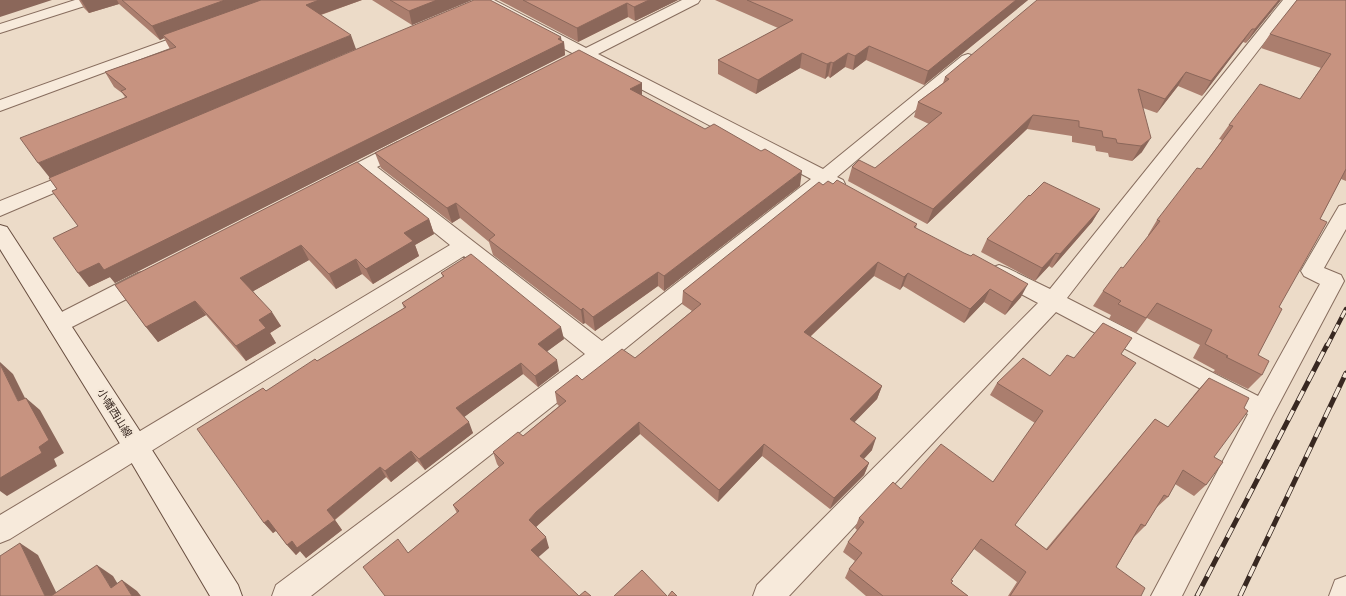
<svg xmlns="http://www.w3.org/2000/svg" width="1346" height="596" viewBox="0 0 1346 596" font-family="'PT Serif','Noto Sans JP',serif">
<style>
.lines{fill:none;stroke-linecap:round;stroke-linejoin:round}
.street-casing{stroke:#876d5e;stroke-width:2}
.secondary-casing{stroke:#694f41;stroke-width:2}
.street{fill:#f7eadb;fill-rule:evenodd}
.secondary{fill:#f7eadb;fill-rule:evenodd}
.rail-far1-casing{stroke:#382821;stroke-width:4.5}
.rail-casing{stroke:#382821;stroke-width:5}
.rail-far1{stroke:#f4e7d7;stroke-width:3;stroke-dasharray:8;stroke-linecap:butt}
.rail{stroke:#f4e7d7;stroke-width:3.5;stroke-dasharray:11;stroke-linecap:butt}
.wall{fill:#ab7e6e}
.shaded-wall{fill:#8b675a}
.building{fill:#c79380;stroke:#8b675a}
.labels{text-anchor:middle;stroke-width:4;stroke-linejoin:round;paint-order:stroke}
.street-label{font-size:11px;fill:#382821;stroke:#f4e7d7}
</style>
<rect width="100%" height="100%" fill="#ecdbc8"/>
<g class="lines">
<!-- street casing -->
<g class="street-casing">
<path id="street" d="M75,0H96L94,3L0,33V24Z
M476,0H494L586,48L682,0H700L698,3L598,54L823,169L962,56L968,54L974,56L976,59L837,177L843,180L845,184L843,188L836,190L826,186L610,361L311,596H272L276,585L585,354L464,256L10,539L0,543V515L450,245L363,175C352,181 343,189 330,185L328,181L330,177L398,142L404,141L410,142L413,146L410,150L377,167L602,341L811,179L586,60L575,64L569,62L567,59L574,54L478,3Z
M1283,0H1297L1067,298L1258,396L1320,284L1304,276L1301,271L1339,206L1346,204V229L1324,268L1341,275L1344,281L1272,417L1182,596H1151L1248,414L1056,312L789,596H753L757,585L1038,303L991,278L988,273L991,268L999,265L1007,268L1050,289Z
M195,30L200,31L202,34L200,37L0,111V100Z
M82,168L89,170L91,174L89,178L0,216V201Z
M146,271L154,273L157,279L154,285L66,330L58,333L50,330L47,324L50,318L138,273Z
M1346,576V596H1329L1335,580Z"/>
</g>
<!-- secondary casing -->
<g class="secondary-casing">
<path id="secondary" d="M0,225L7,227L145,439L238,585L242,596H210L127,455L0,249Z"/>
</g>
<!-- street -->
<use href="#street" class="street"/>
<!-- secondary -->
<use href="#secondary" class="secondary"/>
<!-- rail-far1 casing -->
<g class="rail-far1-casing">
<path id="rail-far1" d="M1327,346L1346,309"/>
</g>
<!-- rail casing -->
<g class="rail-casing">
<path id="rail" d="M1197,596L1327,345
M1240,596L1346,373"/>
</g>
<!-- rail-far1 -->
<use href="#rail-far1" class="rail-far1"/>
<!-- rail -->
<use href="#rail" class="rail"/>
</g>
<!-- wall -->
<path class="wall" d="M79,0H362L321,15L356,49L207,112L562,41L564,42L565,55L115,283L110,277L89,287L78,226L50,178L125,97L122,93L114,87L105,72L170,49L164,38L160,40L119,4L89,13L84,8Z
M372,0H472L412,25Z
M499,0H678L635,21L628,17L578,42Z
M715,0H1028L924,85L866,60L853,70L845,67L830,78L828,76L825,79L800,68L756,94L718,74V60L778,28Z
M1281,0L1246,43L1243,42L1202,96L1178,86L1157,113L1143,108L1142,152L1132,161L1109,157L1108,153L1096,151L1095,146L1072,142V136L1027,129L927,224L848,181L852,167L875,168L929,124L914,117L918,102L943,83L945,77Z
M1346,0V181L1341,179L1320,219L1279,307L1258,355L1262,375L1248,389L1213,372L1215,370L1193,358L1200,345L1147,318L1136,333L1109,319L1111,315L1093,306L1103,291L1123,268L1149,236L1148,235L1157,220L1201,169L1222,140L1219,139L1229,125L1300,99L1321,68L1261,48L1270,34Z
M642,83V95L800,186L664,291L658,286L595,331L585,323L583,324L493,255L489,242L460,218L452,223L381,168L375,153Z
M823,185L917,224L916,228L1021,297L1005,315L984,302L964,323L903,286L900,290L874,276L810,337L882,386L877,399L854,422L872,450L864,459L869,463L864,475L830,509L762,456L718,502L640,434L536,527L549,548L408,553L457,513L453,505L499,467L497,464L493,452L523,436L559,406L557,404L555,392L635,358L692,311L682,304L683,291Z
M1030,196L1100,209L1092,222L1052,268L1049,266L1035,281L981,252L987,239Z
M429,219L434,234L415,245L419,256L373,284L362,274L336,289L309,260L253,291L281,326L270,333L276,343L246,361L206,315L158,342L146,327L115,285Z
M441,273L564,339L547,351L559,371L538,387L523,374L464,417L473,433L425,470L417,461L391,482L386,477L335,520L342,530L306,558L300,551L296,555L287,545L276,531L273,533L264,523L266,391L317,361L404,308L402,303L443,277Z
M1121,354L1015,525L1046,549L1155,419L1168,427L1198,390L1209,378L1214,457L1206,485L1194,496L1175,484L1168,497L1156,508L1145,526L1134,537L1116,567L1141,596H1008L1017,582L974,549L951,580V583L968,596H866L845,578L849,569L855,561L843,552L848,542L857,530L855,528L859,518L901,489L993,482L1035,423L990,395L997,383L1050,376L1074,358Z"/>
<!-- shaded-wall -->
<path class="shaded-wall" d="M0,0H52L0,17Z
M81,0H117L119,4L89,13Z
M225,0H269L163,35L164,38L160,40L152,26Z
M319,0H362L311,18L306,5Z
M437,0H472L412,25L409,11Z
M649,0H678L635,21L634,7Z
M1016,0H1028L924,85L928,71Z
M1279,0H1281L1246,43L1255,29Z
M627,3L628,17L578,42L577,28Z
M1252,29L1243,42L1202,96L1211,81Z
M351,35L356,49L50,178L38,163Z
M561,37L562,43L564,42L565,55L115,283L110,277L89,287L78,273L558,39Z
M869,46L866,60L853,70L855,56Z
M802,53L800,68L756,94L758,80Z
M848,53L845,67L830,78L833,63Z
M831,62L828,76L825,79L827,64Z
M1186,72L1178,86L1157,113L1165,99Z
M642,83V97L630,89Z
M1033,115L1027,129L927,224L933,209Z
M1151,138L1142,152L1132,161L1141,146Z
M802,171L800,186L664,291V276Z
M456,203L460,218L452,223L447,208Z
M1100,209L1092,222L1052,268L1060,254Z
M429,219L434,234L415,245L419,256L373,284L366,269L404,233Z
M301,245L309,260L250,293L240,278Z
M1056,253L1049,266L1035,281L1042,268Z
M356,259L362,274L336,289L329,274Z
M878,262L874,276L801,345L804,332Z
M658,272V286L595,331L593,317Z
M908,273L903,286L900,290L904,277Z
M1028,284L1021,297L1005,315L1012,302Z
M990,289L984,302L964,323L970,309Z
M195,301L206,315L158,342L146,327Z
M583,308L585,323L583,324L581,310Z
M272,312L281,326L270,333L276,343L246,361L236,346L259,320Z
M561,327L564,339L541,356L538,344Z
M557,360L559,371L538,387L535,376Z
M0,362L13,374L33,414L18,401L0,364Z
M521,363L523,374L460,420L456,408Z
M882,386L877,399L846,431L850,419Z
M26,398L40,410L64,453L54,459L57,466L7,496L0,491V478L39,447Z
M469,422L473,433L425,470L419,459Z
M639,422L640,434L539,524L532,531L529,520L536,512Z
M876,438L872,450L855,468L860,456Z
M764,444L762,456L718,502L719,490Z
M411,451L417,461L391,482L385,471Z
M869,463L864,475L830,509L834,498Z
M380,467L386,477L334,520L327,510Z
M268,520L277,530L273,533L264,523Z
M335,520L342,530L306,558L300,551L296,555L287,545L292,541Z
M546,537L549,548L534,561L531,550Z
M20,543L38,555L58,596H45Z
M97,565L113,576L125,596L111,588Z
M122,580L137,591L141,596H132Z"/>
<!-- building -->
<path class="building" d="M122,0H225L152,26Z
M261,0H319L306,5L351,35L38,163L20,138L127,97L121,91L126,89L105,72L176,47L163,35Z
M390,0H437L409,11Z
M474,0H490L561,37L558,39L564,42L104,270L99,263L78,273L53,238L78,226L52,191L57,189L49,178Z
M523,0H649L634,7L627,3L577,28Z
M747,0H1016L928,71L869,46L855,56L848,53L833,63L831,62L827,64L802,53L758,80L718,60L793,20Z
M1037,0H1279L1255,29H1252L1211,81L1186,72L1165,99L1138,89L1151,138L1141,146L1117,143L1116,139L1103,137L1102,131L1079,127V121L1033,115L933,209L852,167L859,160L875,168L942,113L918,102L949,79L945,77Z
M1297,0H1346V169L1320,219L1327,222L1279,307L1282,309L1258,355L1269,361L1262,375L1226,357L1228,356L1205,344L1212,330L1157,303L1146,318L1118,304L1121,301L1103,291L1121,267L1123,268L1160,221L1157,220L1197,168L1201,169L1233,126L1229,125L1260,84L1300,99L1331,54L1270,34Z
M579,50L642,83L630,89L705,129L714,124L761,151L765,149L802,171L664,276L658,272L593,317L583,308L581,310L489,240L495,235L456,203L447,208L375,153Z
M357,162L429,219L404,233L413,241L366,269L356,259L329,274L301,245L240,278L272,312L259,320L266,328L236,346L195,301L146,327L115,285Z
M837,180L917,224L914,227L964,253L971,256L973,254L1028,284L1012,302L990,289L970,309L908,273L904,277L878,262L804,332L882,386L850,419L876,438L860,456L869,463L834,498L764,444L719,490L639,422L536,512L529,520L546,537L531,550L579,596H385L363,567L398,539L408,553L459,511L453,505L504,463L493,452L518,432L523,436L566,401L555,392L577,375L582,380L622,349L635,358L701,304L683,291L819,182L823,185L828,181L833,184Z
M1044,182L1100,209L1060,254L1056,253L1042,268L987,239L1029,195L1030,196Z
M471,254L561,327L538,344L557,360L535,376L521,363L456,408L469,422L419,459L411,451L385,471L380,467L327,510L335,520L297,548L292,541L287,545L268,520L264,523L197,429L263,388L266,391L315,359L317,361L406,307L402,303L444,276L441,273Z
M1103,323L1132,338L1121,354L1136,363L1015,525L1047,550L1155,419L1168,427L1209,378L1249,398L1244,408L1248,411L1214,457L1223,462L1206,485L1183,470L1168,497L1164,495L1145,526L1141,524L1116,567L1145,588L1141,596H1010L1026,572L981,539L951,580L953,581L951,583L968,596H883L849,569L862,553L848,542L864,522L859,518L893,482L901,489L941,444L993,482L1043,411L997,383L1023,358L1050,376L1067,355L1074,358Z
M0,364L18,401L26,398L49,440L39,447L42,453L0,478Z
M20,543L45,596H0V556Z
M97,565L111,588L122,580L132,596H51Z
M642,570L667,596H614Z
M585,591L591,596H579Z
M672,591L677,596H668Z"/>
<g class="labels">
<!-- street labels -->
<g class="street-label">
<text transform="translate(115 413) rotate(58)" y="4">小幡西山線</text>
</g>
</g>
</svg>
